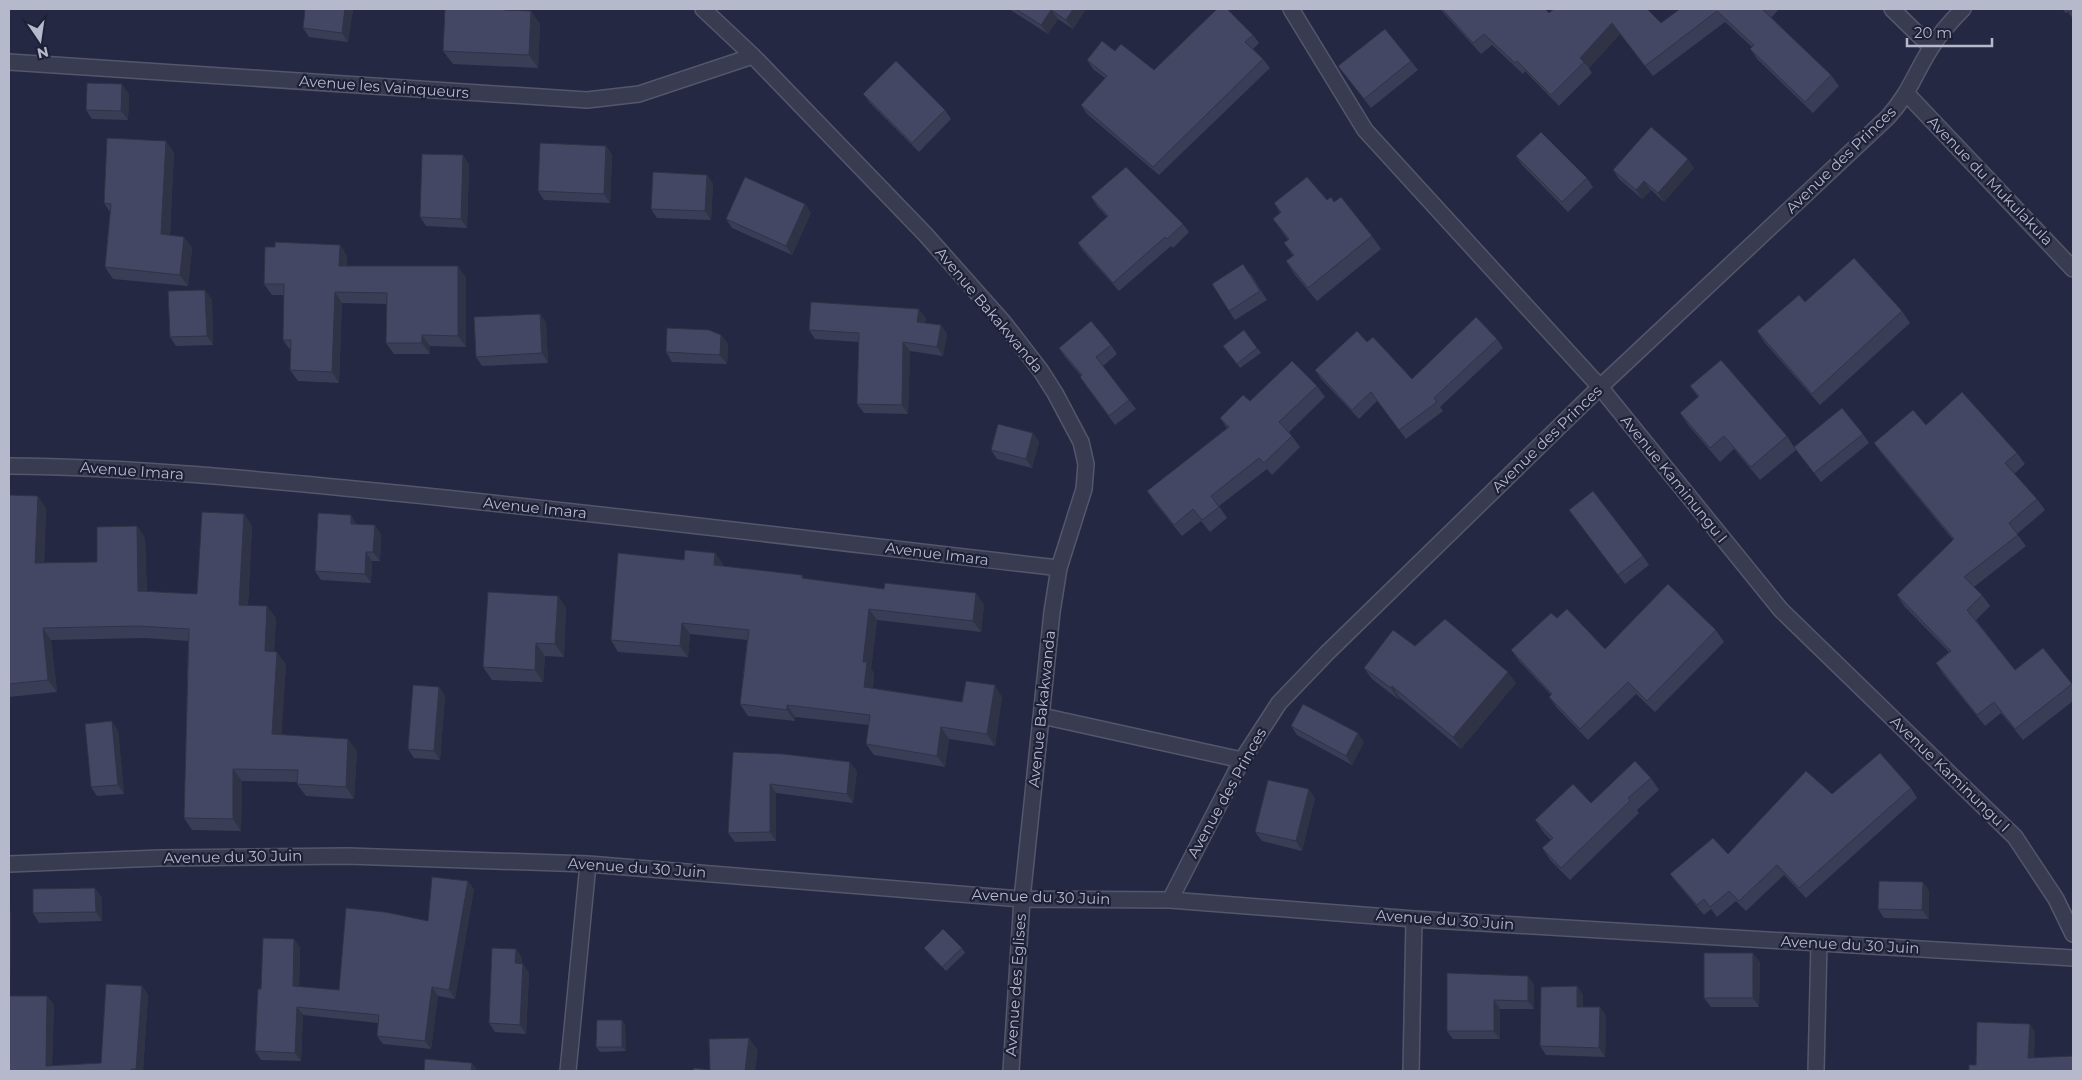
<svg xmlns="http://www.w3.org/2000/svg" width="2082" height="1080" viewBox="0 0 2082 1080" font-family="Montserrat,sans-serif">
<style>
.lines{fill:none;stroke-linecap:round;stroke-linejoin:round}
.minor-casing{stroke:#54566c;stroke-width:18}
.minor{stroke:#393c51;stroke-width:15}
.wall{fill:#3a3d56}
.shaded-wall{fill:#303246}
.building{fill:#444764;stroke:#303246}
.labels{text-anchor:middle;stroke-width:4.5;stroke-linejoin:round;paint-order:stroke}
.street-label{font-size:15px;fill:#b6b8cc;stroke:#1e2037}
</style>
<rect width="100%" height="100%" fill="#252842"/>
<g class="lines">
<!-- minor casing -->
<g class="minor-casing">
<path id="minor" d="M703,9L753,56L925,234L1004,323L1041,371L1055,393L1081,442L1086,464L1084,489L1059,568L1052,612L1022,899L1011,1071
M1291,9L1365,130L1600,387L1781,610L2015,837L2056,899L2073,934
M1892,9L1931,47
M9,62L587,100L639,94L753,56
M1907,94L2073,269
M9,466C141,467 274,481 406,494C624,516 842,543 1059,568
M1042,716L1242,760
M9,864L160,858L348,856L588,864L1022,899L1170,900L1414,919L2073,958
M1170,900L1242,760L1279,703L1327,653L1600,387L1888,117C1909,94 1915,73 1931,48C1940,33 1951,21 1963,9
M568,1071L588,864
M1411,1071L1414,919
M1816,1071L1819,943"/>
</g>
<!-- minor -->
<use href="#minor" class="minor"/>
</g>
<!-- wall -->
<path class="wall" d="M353,9L348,42L309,37L303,28Z
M1009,9H1086L1073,29L1058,19L1048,34Z
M1440,9H1545L1549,13L1661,23L1680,9H1779L1771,18L1831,75L1839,86L1813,113L1758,60L1750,49L1752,47L1725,22L1653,76L1620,34L1589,68L1592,73L1559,106L1525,71L1523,74L1492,45L1481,54Z
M2062,9H2073V19L2068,12L2066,13Z
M512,10L540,24L538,68L453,64L443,51Z
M1253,35L1259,43L1253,49L1263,59L1270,68L1159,175L1087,114L1081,105L1105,78L1093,69L1087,60L1115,51L1154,70Z
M1411,61L1418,70L1371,108L1338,66Z
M129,94L128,120L92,119L86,110Z
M863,94L945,110L951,119L919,152L870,103Z
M606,146L612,155L610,203L544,200L538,191Z
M174,152L170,235L184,237L192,248L188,286L113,279L105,267L110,212L104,203Z
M463,155L469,165L467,228L426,226L420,217Z
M1516,156L1587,178L1593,187L1568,212L1522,165Z
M1694,168L1664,202L1651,190L1642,199L1619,179L1613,170Z
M707,175L713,184L711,220L657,218L651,209Z
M1091,197L1183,224L1189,232L1173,248L1171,246L1119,291L1083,251L1078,243L1107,217L1097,206Z
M1327,200L1334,202L1372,236L1381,249L1317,301L1295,275L1286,261L1293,256L1284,243L1288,240L1273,219L1280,213L1274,203Z
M805,204L811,213L792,255L732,228L726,219Z
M340,245L347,256V266L466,277V347L430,346V354H394L386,343L387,304L342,303L339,383L298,381L290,370L291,351L283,340L284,295H272L264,284Z
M1250,273L1267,300L1235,320L1229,311Z
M212,299L213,345L176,346L170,337Z
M1902,311L1910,323L1820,405L1765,343L1757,331Z
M540,314L546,323L548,363L482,366L476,357Z
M926,318L925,323L941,325L947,334L943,356L910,351L908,414L864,413L857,404L859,342L815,339L809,330Z
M1244,330L1261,353L1240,368L1223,346Z
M721,335L728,344L727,364L672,362L666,352Z
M1497,339L1503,348L1440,407L1443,411L1406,439L1377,401L1359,419L1321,379L1315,370L1367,342L1412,379Z
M1111,345L1117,354L1103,366L1136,409L1115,425L1086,386L1081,376L1065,357L1059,348Z
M1317,386L1325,397L1289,432L1300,447L1272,475L1267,469L1219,506L1227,518L1210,532L1201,521L1182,536L1155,503L1147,491L1227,428L1220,418L1250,401Z
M1690,386L1787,436L1794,447L1863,434L1869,443L1821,482L1796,450L1760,480L1734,449L1720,462L1689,426L1680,413L1698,397Z
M1926,425L2017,453L2025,464L2014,474L2037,499L2045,510L2017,534L2026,546L1974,587L1982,595L1990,606L1976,620L2015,670L2043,648L2073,685V701L2023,740L2001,713L1985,726L1943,674L1936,663L1949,652L1904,606L1897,595L1953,540L1882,454L1874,443Z
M1033,433L1039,442L1032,468L997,459L991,450Z
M9,495L46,508L44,563L97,562L137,526L145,538L147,592L197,594L244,514L252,526L248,605L276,618L274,651L286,664L281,734L357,751L354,799L306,796L297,784V782L242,781L241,831L192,830L184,818L188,641L145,638L51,640L57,692L9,697Z
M1569,510L1643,556L1649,565L1625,584Z
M357,524L381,534L380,561H372L371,583L321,580L315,571Z
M715,553L723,564V566L802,575L805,579L984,604L981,632L877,620L871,669L874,673L873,688L962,702L1002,697L995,746L949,739L945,767L874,755L866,744L869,725L795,717V721L748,716L740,704L747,640L690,634L688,657L618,652L611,640L684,560Z
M558,596L566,608L564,657L545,656L543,682L492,680L483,667Z
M1557,618L1605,649L1716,630L1724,642L1655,712L1636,694L1588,740L1557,708L1549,697L1551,695L1519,661L1511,650Z
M1415,646L1516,683L1461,749L1400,698L1399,700L1372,679L1364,668Z
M439,687L445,696L440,760L414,758L408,749Z
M1291,726L1364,742L1352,765L1297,735Z
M118,730L124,794L97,796L91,787Z
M733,752L857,771L853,803L776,793V841L735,842L728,833Z
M1651,778L1659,790L1637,810L1639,813L1570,880L1551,861L1542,848L1551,840L1544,833L1535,820L1591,803Z
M1911,788L1917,798L1806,898L1784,875L1746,911L1736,901L1717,917L1711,909L1704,915L1677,883L1670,874L1728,854L1832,794Z
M1315,798L1302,851L1262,841L1255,832Z
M1923,882L1929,891V919L1884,918L1878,909Z
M474,889L455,999L438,996L431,1049L383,1044L377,1036L378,1023L303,1015L301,1061L261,1060L255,1051L261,989L300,947L299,987L339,990L428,921Z
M102,897V921L39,923L33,913Z
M9,909L11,913L10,996H47L54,1005L52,1066L101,1063L142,986L148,995L143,1071H9Z
M924,948H962L965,953L946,971L927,952Z
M516,949L522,958V963L529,973L526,1034L495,1032L489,1023Z
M1760,962L1759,1007H1711L1704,998Z
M1447,973L1534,984V1009H1500V1039H1453L1447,1031Z
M1577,986L1583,995V1007H1600L1606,1016L1605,1057L1546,1055L1540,1046Z
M622,1020L625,1025L626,1051L600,1052L596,1047Z"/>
<!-- shaded-wall -->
<path class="shaded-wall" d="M345,9H353L348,42L342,33Z
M1073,9H1086L1073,29L1066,20Z
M1051,10L1058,19L1048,34L1041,25Z
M531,11L540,24L538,68L529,55Z
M1612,23L1620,34L1589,68L1580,58Z
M122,84L129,94L128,120L121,111Z
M166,141L174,152L169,246L161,234Z
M606,146L612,155L610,203L604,194Z
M463,155L469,165L467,228L461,219Z
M1688,159L1694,168L1664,202L1658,193Z
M707,175L713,184L711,220L705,211Z
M1644,181L1651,190L1642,199L1636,190Z
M805,204L811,213L792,255L786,246Z
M184,237L192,248L188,286L180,275Z
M340,245L347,256L346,277L339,266Z
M458,266L466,277V347L458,336Z
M205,290L212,299L213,345L207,336Z
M335,292L342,303L339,383L332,372Z
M919,309L926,318L924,331L917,322Z
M540,314L546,323L548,363L542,353Z
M941,325L947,334L943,356L937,347Z
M422,335L430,346V354L422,343Z
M721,335L728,344L727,364L720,355Z
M903,342L910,351L908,414L902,405Z
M1033,433L1039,442L1032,468L1026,459Z
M38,496L46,508L43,575L35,563Z
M244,514L252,526L247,617L239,605Z
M351,515L357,524V533L351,524Z
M375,525L381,534L380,561L373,552Z
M137,526L145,538L147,603L138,591Z
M366,552L372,561L371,583L365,574Z
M715,553L723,564L722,576L714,565Z
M976,593L984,604L981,632L973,621Z
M558,596L566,608L564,657L555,644Z
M267,606L276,618L273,663L265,651Z
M869,609L877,620L871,669L874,673L872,698L864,687L863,662Z
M682,623L690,634L688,657L680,646Z
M43,628L51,640L57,692L48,680Z
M536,643L545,656L543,682L535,670Z
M277,652L286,664L281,746L272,734Z
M1508,672L1516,683L1461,749L1453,737Z
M995,685L1002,697L995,746L987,734Z
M1392,686L1400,698L1399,700L1391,688Z
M439,687L445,696L440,760L434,751Z
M787,705L795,717V721L787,710Z
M112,721L118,730L124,794L118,785Z
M941,727L949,739L945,767L937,756Z
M1358,733L1364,742L1352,765L1346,756Z
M348,739L357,751L354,799L346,787Z
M850,762L857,771L853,803L847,794Z
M233,769L242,781L241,831L233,819Z
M770,784L776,793V841L770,832Z
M1309,789L1315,798L1302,851L1296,841Z
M468,881L474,889L455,999L449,990Z
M1923,882L1929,891V919L1922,910Z
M95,888L102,897V921L96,912Z
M9,909L11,913L10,1004L9,1003Z
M294,939L300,947L299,995L293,986Z
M516,949L522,958L521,972L515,963Z
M1753,953L1760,962L1759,1007L1753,998Z
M523,964L529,973L526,1034L520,1025Z
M1528,976L1534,984V1009L1528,1001Z
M142,986L148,995L143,1071H137L136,1069Z
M1577,986L1583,995V1015L1577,1007Z
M432,987L438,996L431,1049L425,1041Z
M47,996L54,1005L52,1071L46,1066Z
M1494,1000L1500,1009V1039L1494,1031Z
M297,1007L303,1015L301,1061L295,1053Z
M1600,1007L1606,1016L1605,1057L1599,1048Z
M622,1020L625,1025L626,1051L622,1047Z
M2030,1024L2035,1032L2034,1066L2028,1058Z
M749,1038L758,1050L755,1071H745Z
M472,1063L478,1071H471Z"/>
<!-- building -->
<path class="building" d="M305,9H345L342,33L303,28Z
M445,9H504V10L531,11L529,55L443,51Z
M1016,9H1073L1066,20L1051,10L1041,25Z
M1217,9H1227L1253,35L1245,42L1263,59L1153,167L1081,105L1107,76L1087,60L1102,41L1115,51L1121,44L1154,70Z
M1442,9H1545L1549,13L1554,9H1647L1661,23L1680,9H1762L1831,75L1805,102L1750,49L1754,45L1717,11L1645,66L1612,23L1580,58L1584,62L1551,95L1517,61L1515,63L1484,34L1473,43Z
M2066,9H2073L2069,12Z
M1385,29L1411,61L1364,99L1338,66Z
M896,61L945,110L912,143L863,94Z
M87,83L122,84L121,111L86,110Z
M1651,127L1688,159L1658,193L1644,181L1636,190L1613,170Z
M1541,132L1587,178L1562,202L1516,156Z
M107,138L166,141L161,234L184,237L180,275L105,267L111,204L104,203Z
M540,143L606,146L604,194L538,191Z
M422,154L463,155L461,219L420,217Z
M1126,167L1183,224L1167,239L1165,237L1113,283L1078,243L1108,216L1091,197Z
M653,172L707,175L705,211L651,209Z
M745,177L805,204L786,246L726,219Z
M1307,177L1327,200L1331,197L1334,202L1341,197L1372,236L1308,288L1286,261L1294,255L1284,243L1289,239L1273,219L1281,212L1274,203Z
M275,242L340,245L339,266H458V336L422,335V343H386L387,293L335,292L332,372L290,370L291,340H283L284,284H264L265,247H275Z
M1854,258L1902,311L1812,394L1757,331L1799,295L1805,302Z
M1243,264L1260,291L1229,311L1212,284Z
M205,290L207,336L170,337L168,291Z
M811,302L919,309L917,322L941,325L937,347L903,342L902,405L857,404L859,333L809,330Z
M540,314L542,353L476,357L474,317Z
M1476,317L1497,339L1434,398L1437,402L1399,430L1371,392L1352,410L1315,370L1357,331L1367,342L1373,337L1412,379Z
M1091,321L1111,345L1096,357L1129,400L1109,416L1080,377L1082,375L1059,348Z
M667,328L709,330L721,335L720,355L666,352Z
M1244,330L1257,348L1237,364L1223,346Z
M1721,360L1787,436L1751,467L1724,436L1710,448L1680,413L1699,396L1690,386Z
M1292,361L1317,386L1279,422L1292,436L1264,463L1259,458L1211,496L1219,507L1202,520L1193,509L1174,525L1147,491L1229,427L1220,418L1243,395L1250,401Z
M1962,392L2017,453L2005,463L2037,499L2009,523L2018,535L1964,577L1982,595L1967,610L2015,670L2043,648L2072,684L2015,729L1994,702L1977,715L1936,663L1951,651L1897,595L1954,539L1874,443L1913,410L1926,425Z
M1842,408L1863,434L1814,473L1794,447Z
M998,424L1033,433L1026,459L991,450Z
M1593,491L1643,556L1618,575L1569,510Z
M9,495L38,496L35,563L97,562V527L137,526L138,591L197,594L202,512L244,514L239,605L267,606L265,651L277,652L272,734L348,739L346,787L297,784L298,770L233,769V819L184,818L189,629L137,626L43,628L48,680L9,684Z
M318,513L351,515V524L375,525L373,552H366L365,574L315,571Z
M685,550L715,553L714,565L802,575V578L884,589L885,583L976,593L973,621L869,609L863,662H867L864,687L962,702L966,681L995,685L987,734L941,727L937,756L866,744L870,715L787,705V710L740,704L749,630L682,623L680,646L611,640L618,553L684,560Z
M1668,584L1716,630L1647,701L1628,682L1580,729L1549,697L1552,694L1511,650L1551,613L1557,618L1567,609L1605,649Z
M488,592L558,596L555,644L536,643L535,670L483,667Z
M1445,619L1508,672L1453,737L1392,686L1391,688L1364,668L1393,630L1415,646Z
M413,685L439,687L434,751L408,749Z
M1303,704L1358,733L1346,756L1291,726Z
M112,721L118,785L91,787L85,724Z
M733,752L783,754L850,762L847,794L770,784V832L728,833Z
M1880,753L1911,788L1799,888L1777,865L1739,901L1729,891L1710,907L1704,899L1697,905L1670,874L1713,838L1728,854L1806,771L1832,794Z
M1635,761L1651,778L1628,798L1630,801L1561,868L1542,848L1553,838L1535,820L1573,784L1591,803Z
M1268,780L1309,789L1296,841L1255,832Z
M432,877L468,881L449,990L432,987L425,1041L377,1036L379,1015L297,1007L295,1053L255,1051L258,989H261L263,938L294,939L293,986L339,990L346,908L385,912L428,921Z
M1879,881L1923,882L1922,910L1878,909Z
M95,888L96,912L33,913V889Z
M943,929L962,948L942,967L924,948Z
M492,948L516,949L515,963L523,964L520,1025L489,1023Z
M1704,953H1753V998H1704Z
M1447,973L1528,976V1001L1494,1000V1031H1447Z
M106,984L142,986L136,1069H131V1071H9V996H47L46,1066L101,1063Z
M1577,986V1007H1600L1599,1048L1540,1046L1541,987Z
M597,1020H622V1047H596Z
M1977,1022L2030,1024L2028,1058L2073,1056V1071H1969V1065H1976Z
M749,1038L745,1071H693L694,1068L710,1070L709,1039Z
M425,1059L472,1063L471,1071H424Z"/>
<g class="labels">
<!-- street labels -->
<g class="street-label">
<text transform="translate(384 87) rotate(4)" y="5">Avenue les Vainqueurs</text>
<text transform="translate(1841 160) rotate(-44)" y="5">Avenue des Princes</text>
<text transform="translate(1990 181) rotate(46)" y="5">Avenue du Mukulakula</text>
<text transform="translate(989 310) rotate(50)" y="5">Avenue Bakakwanda</text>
<text transform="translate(1547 439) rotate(-44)" y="5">Avenue des Princes</text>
<text transform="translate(132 471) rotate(4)" y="5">Avenue Imara</text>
<text transform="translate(1674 479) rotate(51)" y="5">Avenue Kaminungu I</text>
<text transform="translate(535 508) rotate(6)" y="5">Avenue Imara</text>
<text transform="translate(937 554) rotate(7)" y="5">Avenue Imara</text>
<text transform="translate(1042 709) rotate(-84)" y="5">Avenue Bakakwanda</text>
<text transform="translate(1950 774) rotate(44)" y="5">Avenue Kaminungu I</text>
<text transform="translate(1227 793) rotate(-61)" y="5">Avenue des Princes</text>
<text transform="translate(233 857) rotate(-1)" y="5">Avenue du 30 Juin</text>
<text transform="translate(637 868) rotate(4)" y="5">Avenue du 30 Juin</text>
<text transform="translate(1041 897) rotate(2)" y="5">Avenue du 30 Juin</text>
<text transform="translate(1445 920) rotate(4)" y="5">Avenue du 30 Juin</text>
<text transform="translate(1850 945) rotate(3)" y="5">Avenue du 30 Juin</text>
<text transform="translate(1016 985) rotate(-86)" y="5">Avenue des Eglises</text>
</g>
</g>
<!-- border -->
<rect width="2082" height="1080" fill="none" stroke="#b6b8cc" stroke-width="20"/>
<!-- north arrow -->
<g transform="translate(40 40) rotate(167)" stroke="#1e2037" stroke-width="4" paint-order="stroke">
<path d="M0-4L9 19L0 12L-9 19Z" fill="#b6b8cc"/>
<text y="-8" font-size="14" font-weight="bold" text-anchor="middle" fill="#b6b8cc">N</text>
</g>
<!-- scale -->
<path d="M1907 38v8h85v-8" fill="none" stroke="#b6b8cc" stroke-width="2.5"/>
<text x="1914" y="38" font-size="15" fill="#b6b8cc" stroke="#1e2037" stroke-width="4" paint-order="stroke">20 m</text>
</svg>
